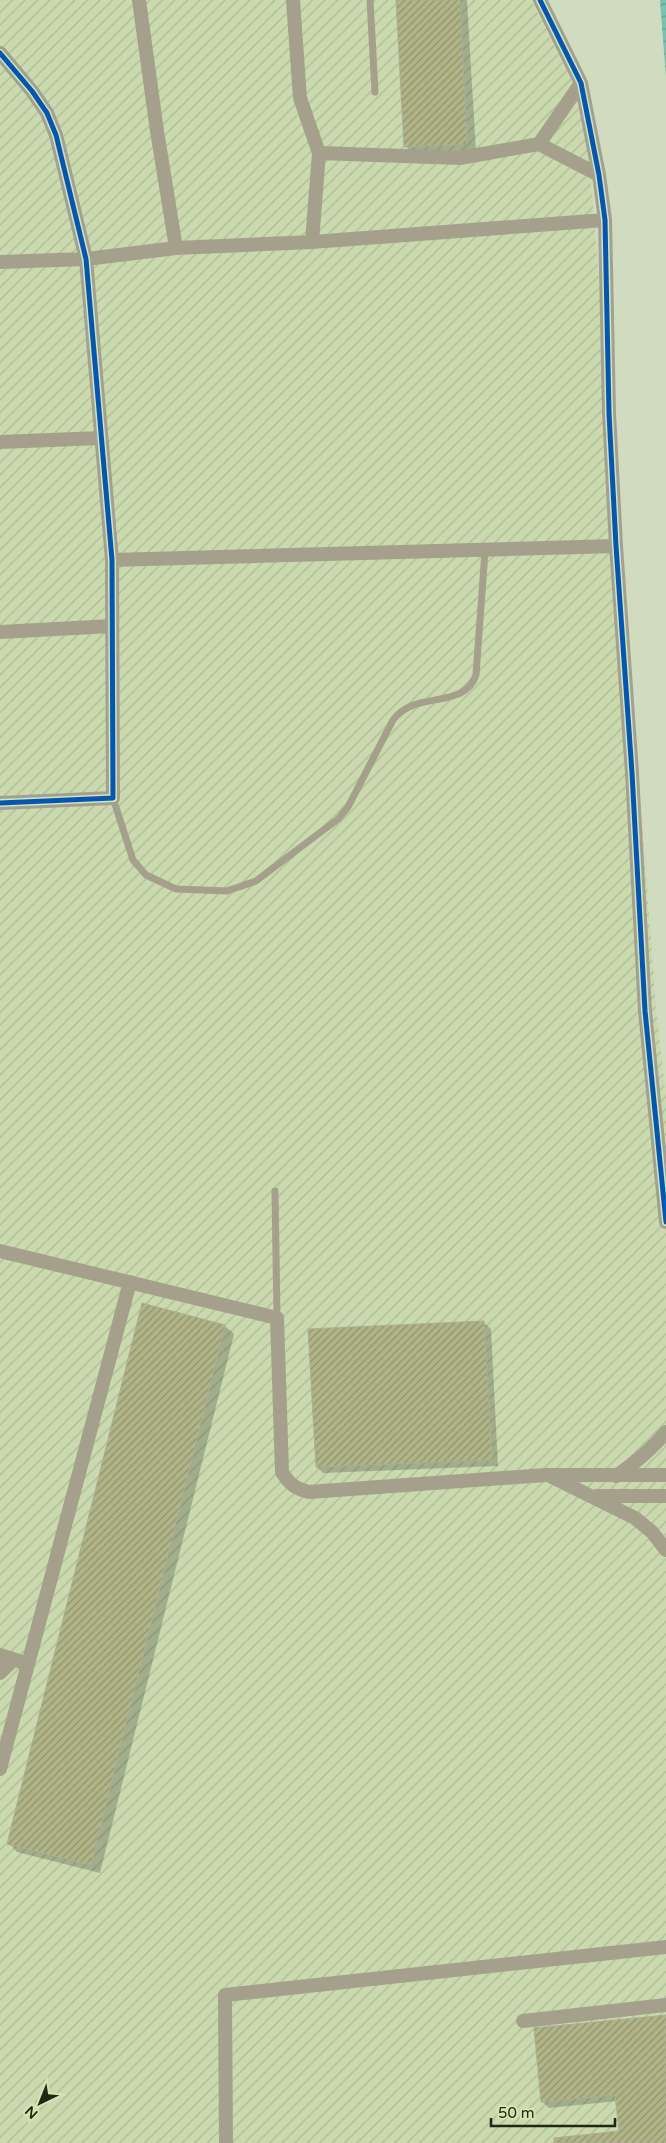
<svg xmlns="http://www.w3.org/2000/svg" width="666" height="2143" viewBox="0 0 666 2143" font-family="'Varela Round',sans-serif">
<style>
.industrial{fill:url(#industrial-furrows)}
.water{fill:url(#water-waves)}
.shadow{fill:#0003}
.building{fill:url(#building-hatch);stroke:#aaae97}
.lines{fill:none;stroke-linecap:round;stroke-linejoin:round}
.lane{stroke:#a4a08c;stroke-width:7}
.street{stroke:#a4a08c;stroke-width:14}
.cycleway-casing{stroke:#d3e6b4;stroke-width:8}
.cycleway{stroke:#0057b8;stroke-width:5}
</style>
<defs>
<pattern id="industrial-furrows" width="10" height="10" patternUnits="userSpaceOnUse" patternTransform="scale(1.25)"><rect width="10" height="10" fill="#cadaae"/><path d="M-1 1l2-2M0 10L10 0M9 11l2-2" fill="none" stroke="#adbb95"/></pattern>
<pattern id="water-waves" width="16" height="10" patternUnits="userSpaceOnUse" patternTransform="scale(1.25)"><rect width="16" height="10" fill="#75c3b2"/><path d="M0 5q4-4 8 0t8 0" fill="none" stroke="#609e90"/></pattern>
<pattern id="building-hatch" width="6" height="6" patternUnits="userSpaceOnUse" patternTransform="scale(1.25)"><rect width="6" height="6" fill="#b1b487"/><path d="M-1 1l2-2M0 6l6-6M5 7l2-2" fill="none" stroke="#90926d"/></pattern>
</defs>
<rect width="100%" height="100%" fill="#d0dbbf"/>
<!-- industrial -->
<path class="industrial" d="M0,0H531L582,100L587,134L621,545L656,1008L666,1097V2143H0Z"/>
<!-- water -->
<path class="water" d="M660,0H666V78Z"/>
<!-- shadow -->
<path class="shadow" d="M398,0H467L476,152L414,155L406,147Z
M484,1323L491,1329L498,1466L323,1473L317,1467Z
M225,1326L234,1334L100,1873L17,1852L9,1843Z
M666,2017V2143H556L620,2132L617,2101L549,2108L542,2101Z"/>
<!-- building -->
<path class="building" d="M396,0H460L467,144L404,147Z
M142,1303L225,1325L91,1865L7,1844Z
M484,1321L492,1460L316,1467L308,1329Z
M666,2015V2143H554V2138L619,2131L615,2095L541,2102L534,2028Z"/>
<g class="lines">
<!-- lane -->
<path class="lane" d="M370,0L375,92
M113,798L133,860L146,875L176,889L227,891L256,881L338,819L348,807L393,720C416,689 463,711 476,675L485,551
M275,1191L277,1318"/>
<!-- street -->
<path class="street" d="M139,0L157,131L176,248
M293,0L300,98L319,153
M540,0L581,83L599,175L605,220L609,413L616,546L632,773L645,1011L666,1222
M0,53L32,91L47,113L56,135L86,259L112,560L113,798L0,803
M539,144L581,83
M312,242L319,153L460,158L539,144L599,175
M0,262L86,259L176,248L312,242L605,220
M0,442L101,438
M112,560L616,546
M0,632L112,626
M0,1251L277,1318L282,1472C289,1484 296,1489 309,1492L546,1475H666
M616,1476C635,1463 651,1450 666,1432
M552,1477L635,1518L652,1532L666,1550
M596,1496H666
M0,1655L28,1664
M0,1673L13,1660
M0,1769L130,1282
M523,2021L666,2005
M226,2143L225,1995L666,1947"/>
<!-- cycleway casing -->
<g class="cycleway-casing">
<path id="cycleway" d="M540,0L581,83L599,175L605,220L609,413L616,546L632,773L645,1011L666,1222
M0,53L32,91L47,113L56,135L86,259L112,560L113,798L0,803"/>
</g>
<!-- cycleway -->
<use href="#cycleway" class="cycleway"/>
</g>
<!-- north arrow -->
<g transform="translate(40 2103) rotate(223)" stroke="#d3e6b4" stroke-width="4" paint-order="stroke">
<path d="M0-4L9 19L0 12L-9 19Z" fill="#202714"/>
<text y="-8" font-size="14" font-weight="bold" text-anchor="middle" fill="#202714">N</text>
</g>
<!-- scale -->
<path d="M491 2118v8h124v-8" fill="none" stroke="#202714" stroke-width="2.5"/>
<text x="498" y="2118" font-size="15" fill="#202714" stroke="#d3e6b4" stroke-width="4" paint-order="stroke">50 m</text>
</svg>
